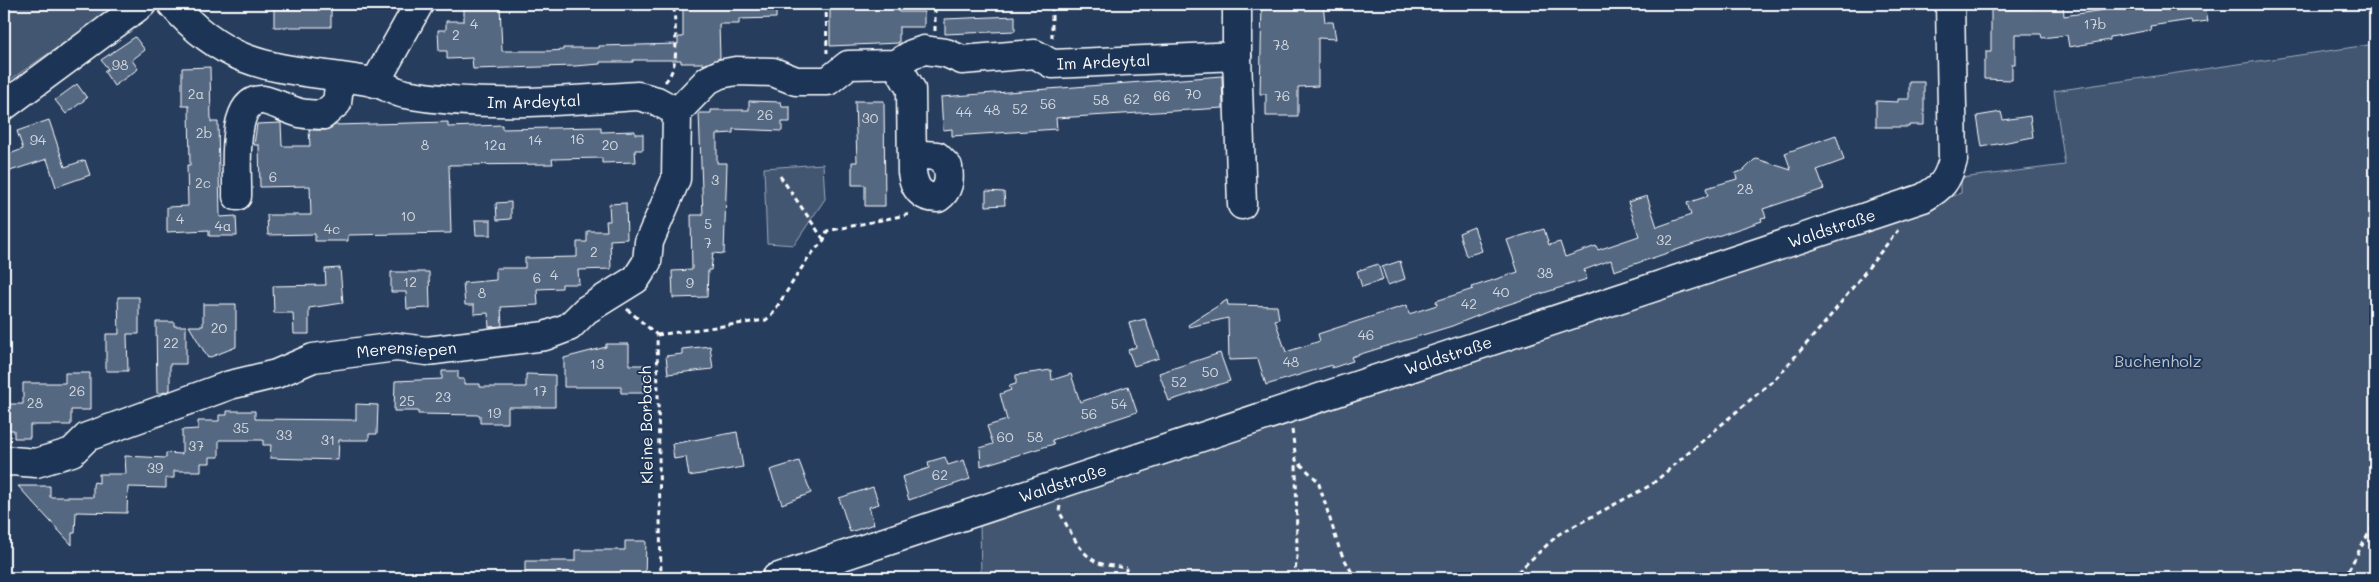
<svg xmlns="http://www.w3.org/2000/svg" width="2379" height="582" viewBox="0 0 2379 582" font-family="Mali,sans-serif">
<style>
.green{fill:#425672;stroke:#a0aab8}
.building{fill:#556781;stroke:#fff}
.lines{fill:none;stroke-linecap:round;stroke-linejoin:round}
.minor-casing{stroke:#fff;stroke-width:31}
.path{stroke:#fff;stroke-width:3;stroke-dasharray:5 4;stroke-linecap:butt}
.minor{stroke:#1d3557;stroke-width:28}
.labels{text-anchor:middle;stroke-width:4;stroke-linejoin:round;paint-order:stroke}
.number-label{font-size:14px;fill:#d4d9e0}
.street-label{font-size:16px;fill:#fff;stroke:#1d3557}
.park-label{font-size:16px;fill:#bdc4ce;stroke:#1d3557}
</style>
<rect width="100%" height="100%" fill="#263d5e"/>
<filter id="ink" filterUnits="userSpaceOnUse"><feTurbulence type="fractalNoise" baseFrequency=".02" numOctaves="2"/><feDisplacementMap in="SourceGraphic" scale="10" xChannelSelector="R" yChannelSelector="G"/><feConvolveMatrix kernelMatrix="1 2 1 2 8 2 1 2 1" color-interpolation-filters="sRGB"/></filter>
<g filter="url(#ink)">
<!-- green -->
<path class="green" d="M4,4H121L4,84Z
M2375,44V578H981L980,522L1762,262L1961,193V178L2065,165L2054,91Z
M823,164L825,199L794,245L767,243L764,168Z"/>
<!-- building -->
<path class="building" d="M274,4H331V27H274Z
M464,4H500L502,51H550L563,50V48H599V46L678,44V37H683V4H776V18L739,19V24H719L720,58L703,65V63H681V60H633V62H600V64L575,66L473,69L472,58L447,59V51H439L438,30H446V21H464Z
M830,4H899V12H924V27H899V43L830,46Z
M1262,4H1323L1325,22H1333L1336,39L1318,38V86L1298,87V116H1266V94H1260Z
M1991,4H2008V9H2029L2063,4L2064,16L2122,7L2121,4H2205L2208,21L2192,23L2191,20L2150,26L2151,30L2110,37V40L2069,47L2067,35L2042,38L2041,34H2015V64H2012V80L1984,79V61H1986V52H1991Z
M1015,16V31L945,34V19Z
M135,37L145,50L132,60L138,69L114,86L104,71L108,69L101,60Z
M210,67L211,122H218L220,217L236,216L237,236H209V230L167,232V207L188,206L187,165H190L189,106H182V68Z
M1222,76L1223,108L1056,118L1057,129L952,136V129L943,130L941,97Z
M1909,82H1924V125H1909V127H1876V101L1898,102V99H1909Z
M77,84L87,98L66,114L55,100Z
M749,101L781,102L782,107H790V122H782V131L733,129V133L717,134V163H727L724,254L713,253L711,270H708L707,297L673,298L672,271L692,270L691,215H703L699,113H711V110H749Z
M855,101H884L885,206H865V185H852V162H857Z
M2001,112L2003,120L2030,116L2033,137L1982,147L1977,116Z
M49,120L65,167L85,160L90,175L56,187L47,159L4,173V156L23,149L17,131Z
M448,122V127L502,125V129L601,127V132L635,131V134H643V150H635L636,162L602,163V158L552,159L553,164L449,165L451,233L348,235V241H315V234L268,235L267,215H311L310,186L260,187L259,145H254L257,124L281,123L282,146H310L309,130H327L335,125Z
M1836,135L1844,160L1817,170L1824,189L1763,209L1766,217L1761,218L1762,221L1614,271L1611,260L1584,270L1587,279L1497,308L1452,326L1351,357L1353,361L1332,368V365L1266,385L1258,359L1229,360L1228,318L1189,327L1188,325L1227,300L1228,305L1277,306L1279,319L1275,320L1286,352L1320,341L1318,334L1407,305L1409,314L1437,305L1436,301L1473,289L1472,287L1518,272L1507,240L1544,229L1549,245L1560,242L1565,257L1596,246L1598,250L1639,236L1628,202L1647,196L1657,227L1691,215L1687,203L1708,196L1706,188L1737,179L1735,173L1744,170L1754,160L1757,159L1791,170L1785,153Z
M986,191L1004,192L1005,205L986,206Z
M511,202V219L497,220L496,203Z
M626,203L627,239L610,240L611,269L578,270L579,284H562V288L537,289L538,305L501,307L502,326L489,327L488,313L474,314V305H465L463,283L496,280V268H525V258L577,257V242H587V231H607L606,221H610L609,204Z
M475,220H491V235H476Z
M1474,227L1482,251L1466,256L1459,233Z
M1400,261L1405,279L1388,285L1382,267Z
M1378,264L1383,280L1362,287L1357,271Z
M340,268L343,303L309,308V334H294L293,313H274L273,286L326,285L325,269Z
M391,272H429L430,308L407,309L406,292H391Z
M118,297H139V334H127L128,371H106V334H119Z
M203,304H236V347L208,358L189,326H203Z
M1145,319L1159,358L1134,366L1128,350L1136,347L1129,323Z
M156,322H174V326H186V364H170V390L162,393H157Z
M606,344H629V365H647V381H644V393H621V387H564V358L606,347Z
M710,346L713,369L668,374L666,356L682,354V349Z
M1220,353L1230,381L1169,401L1159,373Z
M1051,370L1052,380L1071,374L1080,402L1128,386L1137,412L1052,440L1054,444L981,466L980,448L993,444L987,426L1007,420L1000,394L1011,390L1009,386L1016,384V375Z
M442,371H458V379H464V384H480V387H526V374L555,375V407H508V423H480V415L418,414V411H394L395,381L442,379Z
M65,373H90V410H71V425H30V438H14V430H4V404H23V383H65Z
M356,404L378,405L377,434H369V440H339L338,460L270,458L271,445H263V440H219V457H210V463H201V471H174V478H166V488L128,487L127,513L76,512L75,533H72V545L18,486H50V497H93V485L94,482L99,483V474H126L125,456L166,458V453L182,454V430L198,429V421H219V415H227V411H255V419L356,420Z
M737,432L743,467L689,476L686,457L674,459L672,444Z
M945,457L948,465L964,460L970,479L909,500L902,477L929,468L928,462Z
M799,461L811,493L782,504L770,470Z
M873,487L879,504L869,507L874,524L850,532L839,498Z
M625,541H646L645,578H525V561H575V550H625Z"/>
<g class="lines">
<!-- minor casing -->
<g class="minor-casing">
<g id="minor">
<path id="s1" d="M172,4C235,77 288,66 373,82C384,84 394,92 405,94C484,108 559,101 638,96L657,101L677,112L708,80L720,74L736,71L773,72L796,81H828L848,65L896,64L912,54L924,50L946,53L962,60L1035,54L1052,64L1237,56V4"/>
<path d="M1237,56L1242,205"/>
<path d="M896,64L911,89L912,172C914,188 921,198 938,198C949,190 950,180 948,167L937,156L912,154"/>
<path d="M375,83L419,4"/>
<path d="M4,106L142,4"/>
<path d="M237,196C238,174 229,97 263,100C275,102 288,110 300,113C307,115 316,114 323,115L337,103L340,78"/>
<path id="s2" d="M4,462L12,461L36,463L72,452L87,437L230,385L276,374L313,358L396,347L427,351L545,336L569,327L586,310L636,279L647,262L649,242L676,179L677,112"/>
<path id="s3" d="M776,578L1923,198C1942,187 1947,182 1953,160L1950,4"/>
</g>
</g>
<!-- path -->
<path class="path" d="M826,4L827,53
M935,31V4
M1052,38V4
M665,82C682,65 674,26 674,4
M780,176L824,240
M627,309L657,335L661,578
M657,335L766,320L773,313L808,258L824,240L827,231L911,214
M1292,430L1296,460L1318,481L1340,551L1355,578
M1060,506L1059,511C1069,528 1079,555 1099,563C1107,566 1118,566 1126,568V578
M1294,578L1297,557L1296,460
M1511,578L1559,534L1651,485L1777,377L1824,324L1898,230
M2344,578L2375,522"/>
<!-- minor -->
<use href="#minor" class="minor"/>
</g>
</g>
<g class="labels">
<!-- number labels -->
<g class="number-label">
<text x="474" y="29">4</text>
<text x="2095" y="29">17b</text>
<text x="456" y="40">2</text>
<text x="1281" y="50">78</text>
<text x="120" y="70">98</text>
<text x="196" y="99">2a</text>
<text x="1193" y="99">70</text>
<text x="1162" y="101">66</text>
<text x="1282" y="101">76</text>
<text x="1132" y="104">62</text>
<text x="1101" y="105">58</text>
<text x="1048" y="109">56</text>
<text x="1020" y="114">52</text>
<text x="992" y="115">48</text>
<text x="964" y="117">44</text>
<text x="765" y="120">26</text>
<text x="870" y="123">30</text>
<text x="204" y="138">2b</text>
<text x="577" y="144">16</text>
<text x="38" y="145">94</text>
<text x="535" y="145">14</text>
<text x="425" y="150">8</text>
<text x="495" y="150">12a</text>
<text x="610" y="150">20</text>
<text x="273" y="182">6</text>
<text x="715" y="185">3</text>
<text x="203" y="188">2c</text>
<text x="1745" y="194">28</text>
<text x="408" y="221">10</text>
<text x="180" y="224">4</text>
<text x="708" y="229">5</text>
<text x="223" y="231">4a</text>
<text x="332" y="234">4c</text>
<text x="1664" y="245">32</text>
<text x="708" y="248">7</text>
<text x="594" y="257">2</text>
<text x="1545" y="278">38</text>
<text x="554" y="280">4</text>
<text x="537" y="283">6</text>
<text x="410" y="287">12</text>
<text x="690" y="288">9</text>
<text x="1501" y="297">40</text>
<text x="482" y="298">8</text>
<text x="1469" y="309">42</text>
<text x="219" y="333">20</text>
<text x="1366" y="340">46</text>
<text x="171" y="348">22</text>
<text x="1291" y="367">48</text>
<text x="597" y="369">13</text>
<text x="1210" y="377">50</text>
<text x="1179" y="387">52</text>
<text x="77" y="396">26</text>
<text x="540" y="396">17</text>
<text x="443" y="402">23</text>
<text x="407" y="406">25</text>
<text x="35" y="408">28</text>
<text x="1119" y="409">54</text>
<text x="494" y="418">19</text>
<text x="1089" y="419">56</text>
<text x="241" y="433">35</text>
<text x="284" y="440">33</text>
<text x="1005" y="442">60</text>
<text x="1035" y="442">58</text>
<text x="328" y="445">31</text>
<text x="196" y="451">37</text>
<text x="155" y="473">39</text>
<text x="940" y="480">62</text>
</g>
<!-- street labels -->
<g class="street-label">
<text dy="6" stroke="none"><textPath href="#s1" startOffset="990">Im Ardeytal</textPath></text>
<text dy="6" stroke="none"><textPath href="#s1" startOffset="386">Im Ardeytal</textPath></text>
<text dy="6" stroke="none"><textPath href="#s3" startOffset="1112">Waldstraße</textPath></text>
<text dy="6" stroke="none"><textPath href="#s2" startOffset="425">Merensiepen</textPath></text>
<text dy="6" stroke="none"><textPath href="#s3" startOffset="708">Waldstraße</textPath></text>
<text transform="translate(646 425) rotate(-91)" y="6">Kleine Borbach</text>
<text dy="6" stroke="none"><textPath href="#s3" startOffset="302">Waldstraße</textPath></text>
</g>
<!-- park labels -->
<g class="park-label">
<text x="2158" y="367">Buchenholz</text>
</g>
</g>
<!-- margin -->
<rect width="2379" height="582" fill="none" stroke="#1d3557" stroke-width="20"/>
<rect x="10" y="10" width="2359" height="562" fill="none" stroke="#fff" stroke-width="2" filter="url(#ink)"/>
</svg>
